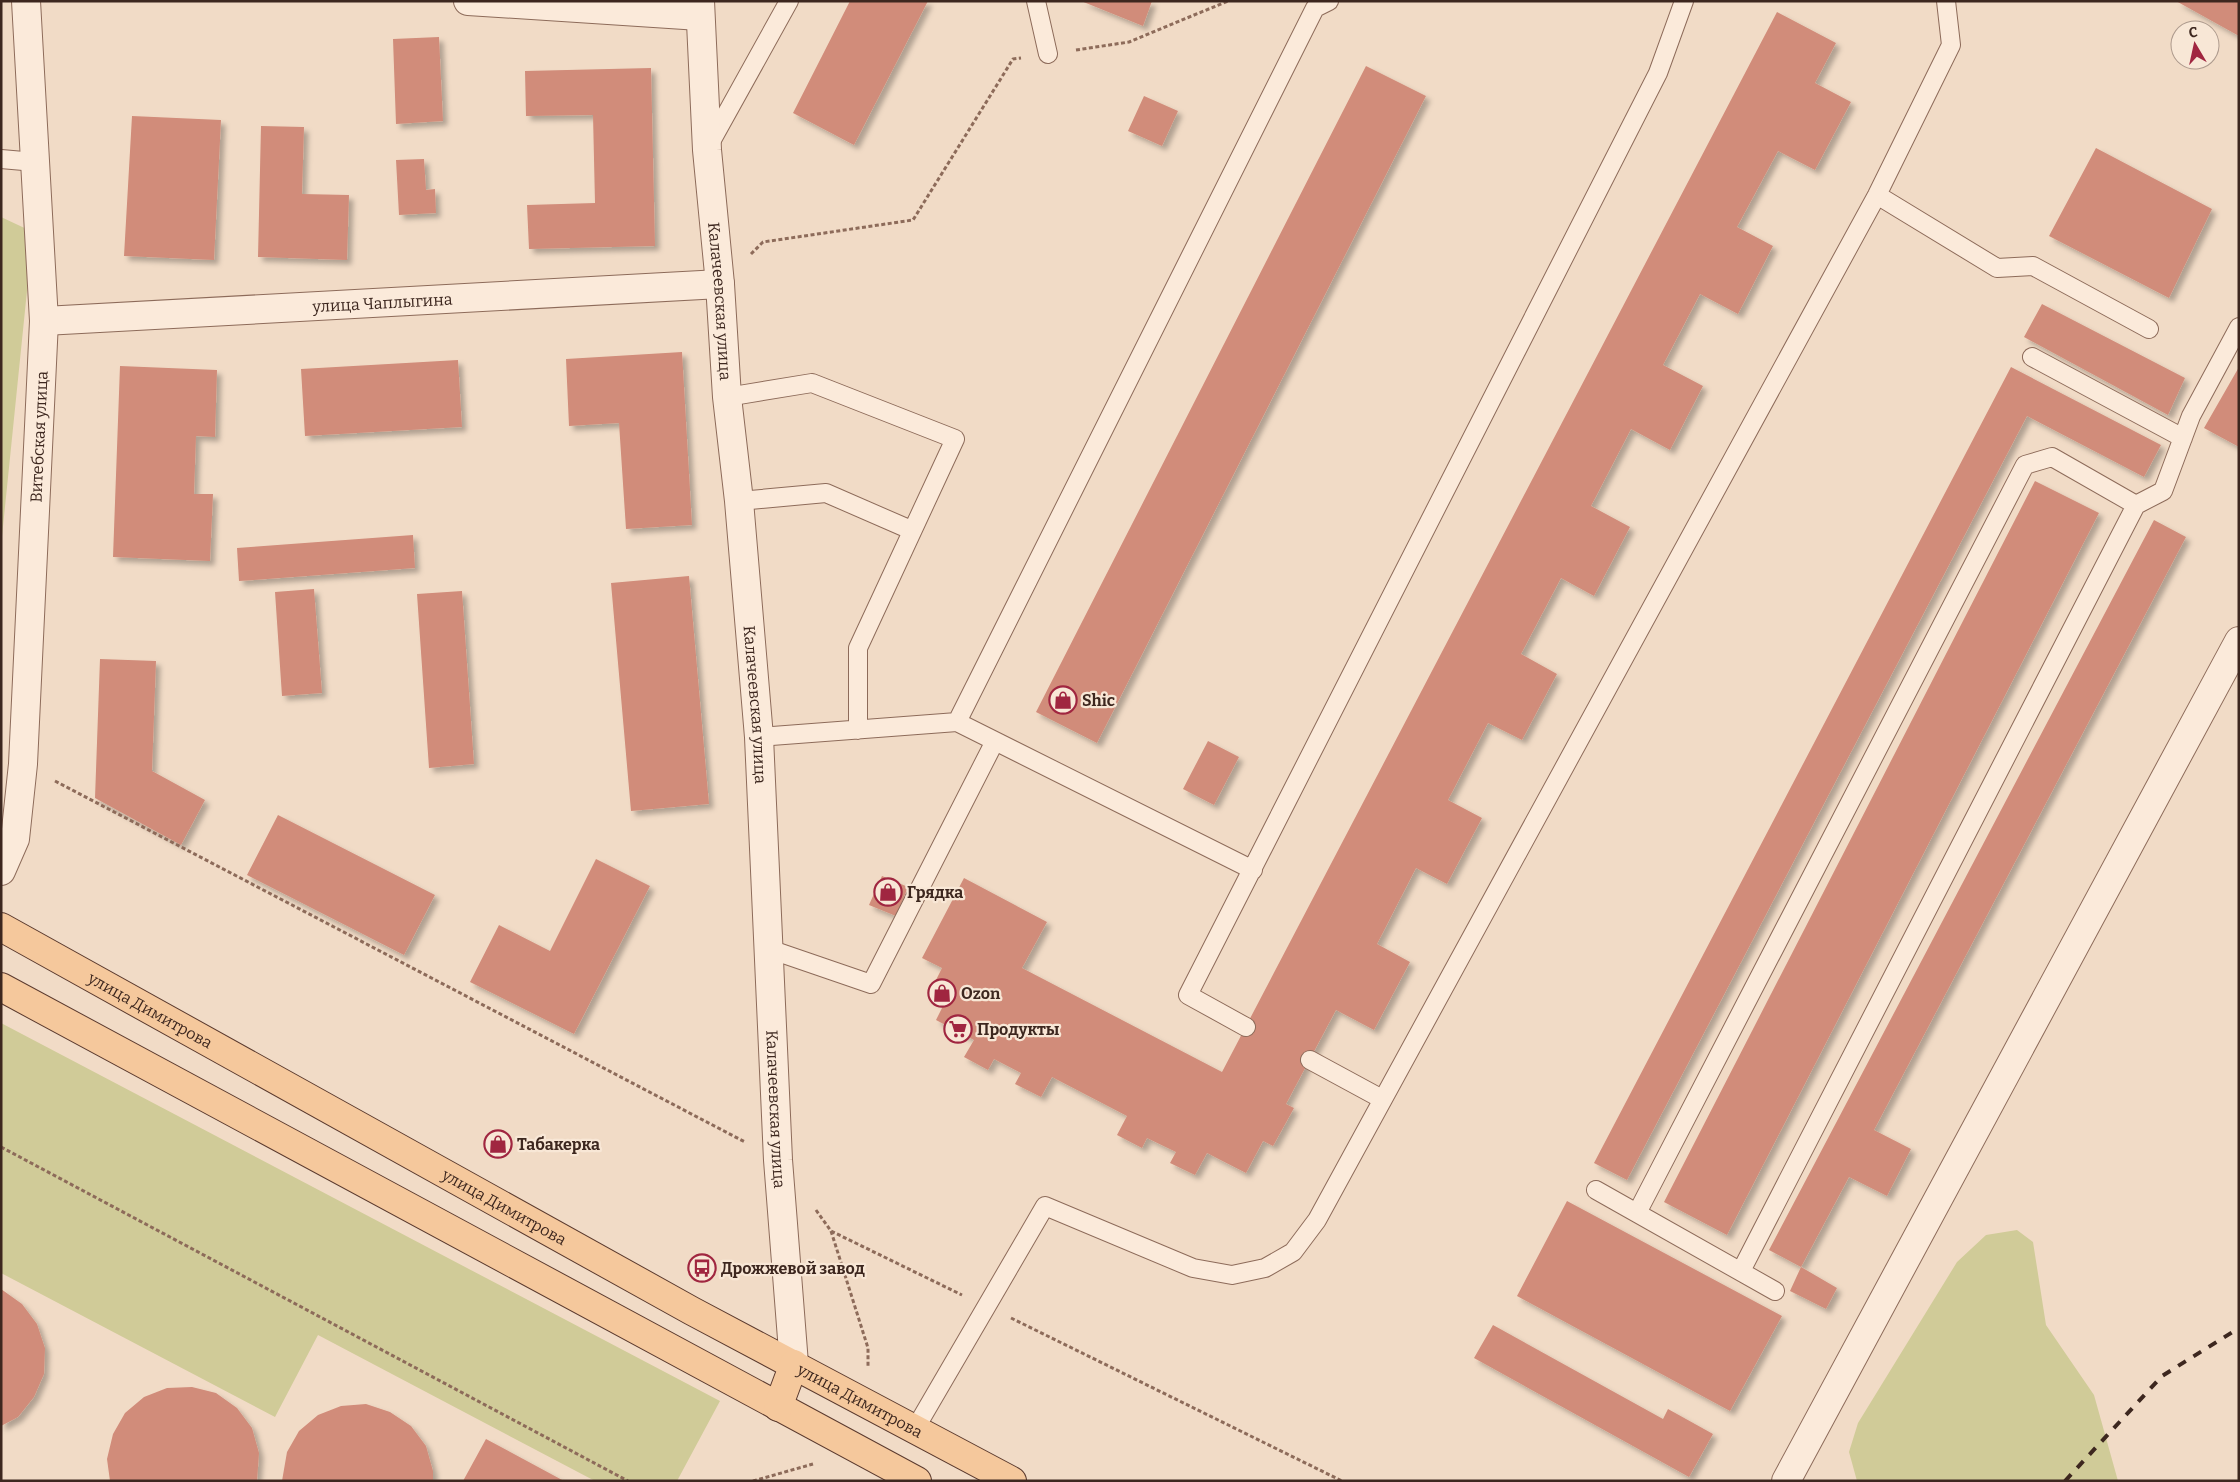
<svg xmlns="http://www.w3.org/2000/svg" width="2240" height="1482" viewBox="0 0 2240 1482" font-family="Bitter,serif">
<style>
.green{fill:#d0cb98}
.building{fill:#d18c7a;filter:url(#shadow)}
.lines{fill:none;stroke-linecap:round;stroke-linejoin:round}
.service-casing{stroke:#8d6b5a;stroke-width:20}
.minor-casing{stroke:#8d6b5a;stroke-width:30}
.primary-casing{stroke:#5b3a2e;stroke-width:30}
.path{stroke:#8d6b5a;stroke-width:3;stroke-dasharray:4 2.5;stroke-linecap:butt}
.service{stroke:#fbeada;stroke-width:18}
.minor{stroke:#fbeada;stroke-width:28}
.primary{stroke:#f5c89c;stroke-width:28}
.rail{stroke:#3d271f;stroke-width:4;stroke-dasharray:9 9;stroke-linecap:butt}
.labels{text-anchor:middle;stroke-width:4.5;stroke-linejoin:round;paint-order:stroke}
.street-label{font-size:16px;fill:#3d271f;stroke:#f8e7d6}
.poi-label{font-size:16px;font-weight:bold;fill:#3d271f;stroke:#f8e7d6;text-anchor:start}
</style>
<defs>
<filter id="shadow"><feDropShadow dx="4.5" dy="4.5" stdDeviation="2.5" flood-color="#0004"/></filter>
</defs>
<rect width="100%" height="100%" fill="#f1dbc6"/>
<!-- green -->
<path class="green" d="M1,217L33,232L1,546Z
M1,1023L720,1401L677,1481H595L318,1335L275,1417L1,1273Z
M2017,1230L2033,1242L2046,1325L2094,1395L2118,1481H1857L1849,1452L1858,1423L1957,1262L1986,1235Z"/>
<!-- building -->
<path class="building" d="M850,1H928L854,145L793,113Z
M1081,1H1152L1143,26Z
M2176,1H2239V36Z
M1777,12L1836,43L1815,83L1851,102L1815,170L1778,151L1737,227L1773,246L1738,314L1700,294L1663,365L1703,386L1670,450L1631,429L1591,506L1630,527L1594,596L1561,578L1521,654L1557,674L1522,740L1488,723L1448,800L1482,818L1447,884L1416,868L1377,944L1410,962L1374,1030L1336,1010L1286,1104L1294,1108L1273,1146L1263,1141L1246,1173L1207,1153L1195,1175L1170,1163L1176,1152L1147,1138L1142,1148L1117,1135L1127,1116L1052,1077L1041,1097L1015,1084L1021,1073L994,1059L988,1070L964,1057L974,1040L936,1020L944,1004L928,996L942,968L922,958L964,878L1047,922L1022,968L1222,1072Z
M439,37L443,121L396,124L393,39Z
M1366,66L1426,96L1097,743L1036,712Z
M651,68L655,246L529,249L527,205L595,203L593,115L526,116L525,71Z
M1144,96L1178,111L1162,146L1128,131Z
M132,116L221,120L214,260L124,256Z
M261,126L304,127L302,194L349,195L347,260L258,257Z
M2096,148L2212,209L2169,298L2049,236Z
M424,159L426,190L435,189L436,213L399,215L396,160Z
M2042,304L2185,378L2168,415L2024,337Z
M682,352L692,525L626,529L619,423L569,426L566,359Z
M458,360L462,427L305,436L301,369Z
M120,366L217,370L215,437L196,436L194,494H213L210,561L113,557Z
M2011,367L2161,445L2144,477L2027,416L1627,1180L1594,1163Z
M2239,367V447L2204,428Z
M2035,481L2099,513L1727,1235L1664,1202Z
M2154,520L2186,537L1874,1130L1911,1149L1887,1196L1849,1177L1801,1267L1769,1250Z
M413,535L415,568L239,581L237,548Z
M689,576L709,804L631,811L611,583Z
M314,589L322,693L282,696L275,592Z
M462,591L474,764L429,768L417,594Z
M100,659L156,661L152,771L205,800L181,845L95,798Z
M1208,741L1239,757L1214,805L1183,789Z
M278,815L435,895L404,955L247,875Z
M596,859L650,886L574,1034L470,982L499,925L550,951Z
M882,876L908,887L896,916L869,905Z
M1567,1201L1782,1316L1730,1411L1517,1296Z
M1801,1267L1837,1288L1826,1309L1790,1291Z
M1,1289L22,1304L37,1324L45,1348L44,1374L34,1397L18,1417L1,1426Z
M1493,1325L1663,1419L1668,1409L1713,1434L1689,1477L1474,1358Z
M192,1387L216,1393L237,1408L252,1428L259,1453L257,1481H110L107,1459L113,1434L125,1413L144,1397L167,1388Z
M366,1404L390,1412L411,1426L426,1446L433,1471V1481H282L287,1452L299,1431L318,1415L341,1406Z
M486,1439L564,1481H463Z"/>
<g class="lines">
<!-- service casing -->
<g class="service-casing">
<path id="service" d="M1036,1L1048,54
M708,147L789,1
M1,159L35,162
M1877,195L1997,268L2033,266L2149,329
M2032,357L2183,438
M727,397L812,383L955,439L858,648V730
M739,501L826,493L911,530
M957,722L1253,870
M759,737L957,722L1315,8L1329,1
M769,949L871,984L995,741
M1246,1027L1188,995L1658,73L1684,1
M1310,1060L1382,1099
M1596,1190L1775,1291
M1637,1213L2025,465L2052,457L2136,505
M1741,1271L2136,505L2163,491L2191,416L2239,327
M915,1429L1045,1206L1193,1268L1232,1275L1265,1268L1293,1252L1317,1220L1877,195L1951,45L1946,1"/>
</g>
<!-- minor casing -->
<g class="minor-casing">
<g id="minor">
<path d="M468,1L700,16"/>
<path id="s1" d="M700,1L707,150L720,284L727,397L739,501L759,737L778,1160L794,1364"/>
<path id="s2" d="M44,321L720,284"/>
<path id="s3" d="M1,871L15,839L23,764L44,321L26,1"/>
<path d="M1786,1481L2239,641"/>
</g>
</g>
<!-- primary casing -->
<g class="primary-casing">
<g id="primary">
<path id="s4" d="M1,927L692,1311L1012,1481"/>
<path d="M1,987L917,1481"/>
<path d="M778,1407L794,1364"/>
</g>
</g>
<!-- path -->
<path class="path" d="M1076,50L1129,42L1228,1
M751,254L763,242L913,220L1013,59L1021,58
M55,781L745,1142
M1,1147L628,1481
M816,1210L831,1231L962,1295
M831,1231L868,1348V1367
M1011,1318L1342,1481
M753,1481L813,1464"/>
<!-- service -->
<use href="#service" class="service"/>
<!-- minor -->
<use href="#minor" class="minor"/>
<!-- primary -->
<use href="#primary" class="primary"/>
<!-- rail -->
<path class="rail" d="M2065,1481L2162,1376L2239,1328"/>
</g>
<!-- icons -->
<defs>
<g id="shop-ring" transform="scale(1.4375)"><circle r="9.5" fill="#f8e7d6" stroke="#a02640" stroke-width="1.5"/><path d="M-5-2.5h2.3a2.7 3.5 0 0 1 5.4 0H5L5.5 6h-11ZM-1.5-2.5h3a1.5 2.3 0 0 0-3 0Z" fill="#a02640"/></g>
<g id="supermarket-ring" transform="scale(1.4375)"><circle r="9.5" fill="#f8e7d6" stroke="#a02640" stroke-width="1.5"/><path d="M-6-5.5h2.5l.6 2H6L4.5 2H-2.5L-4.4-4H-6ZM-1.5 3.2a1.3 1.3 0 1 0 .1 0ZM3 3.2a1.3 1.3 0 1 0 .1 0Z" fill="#a02640"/></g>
<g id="bus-ring" transform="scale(1.4375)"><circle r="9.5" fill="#f8e7d6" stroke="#a02640" stroke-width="1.5"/><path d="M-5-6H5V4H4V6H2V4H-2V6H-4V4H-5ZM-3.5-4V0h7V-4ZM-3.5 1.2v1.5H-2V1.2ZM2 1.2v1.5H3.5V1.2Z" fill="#a02640"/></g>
</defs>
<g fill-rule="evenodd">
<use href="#shop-ring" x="1063" y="700"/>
<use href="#shop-ring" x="888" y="892"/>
<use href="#shop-ring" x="942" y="993"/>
<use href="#supermarket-ring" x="958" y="1029"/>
<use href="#shop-ring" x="498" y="1144"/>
<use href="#bus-ring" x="702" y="1268"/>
</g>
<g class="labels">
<!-- street labels -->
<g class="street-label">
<text dy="6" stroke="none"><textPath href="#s2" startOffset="339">улица Чаплыгина</textPath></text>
<text dy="6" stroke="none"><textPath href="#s1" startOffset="301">Калачеевская улица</textPath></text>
<text dy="6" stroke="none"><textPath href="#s3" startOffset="438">Витебская улица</textPath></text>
<text dy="6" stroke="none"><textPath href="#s1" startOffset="706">Калачеевская улица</textPath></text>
<text dy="6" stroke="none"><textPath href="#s4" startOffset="171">улица Димитрова</textPath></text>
<text dy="6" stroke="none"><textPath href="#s1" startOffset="1111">Калачеевская улица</textPath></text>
<text dy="6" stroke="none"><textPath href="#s4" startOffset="576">улица Димитрова</textPath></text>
<text dy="6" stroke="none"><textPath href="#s4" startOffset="981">улица Димитрова</textPath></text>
</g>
<!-- poi labels -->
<g class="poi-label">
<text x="1082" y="706">Shic</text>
<text x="907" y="898">Грядка</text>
<text x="961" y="999">Ozon</text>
<text x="977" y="1035">Продукты</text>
<text x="517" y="1150">Табакерка</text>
<text x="721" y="1274">Дрожжевой завод</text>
</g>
</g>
<!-- border -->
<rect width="2240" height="1482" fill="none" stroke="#3d271f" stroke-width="5"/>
<!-- north arrow -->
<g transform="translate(2195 45) rotate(351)"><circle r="24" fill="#f8e7d6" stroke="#ad9a8d"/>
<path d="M0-4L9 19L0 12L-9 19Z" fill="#a02640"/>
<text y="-8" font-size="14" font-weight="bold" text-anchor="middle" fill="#3d271f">С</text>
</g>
</svg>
